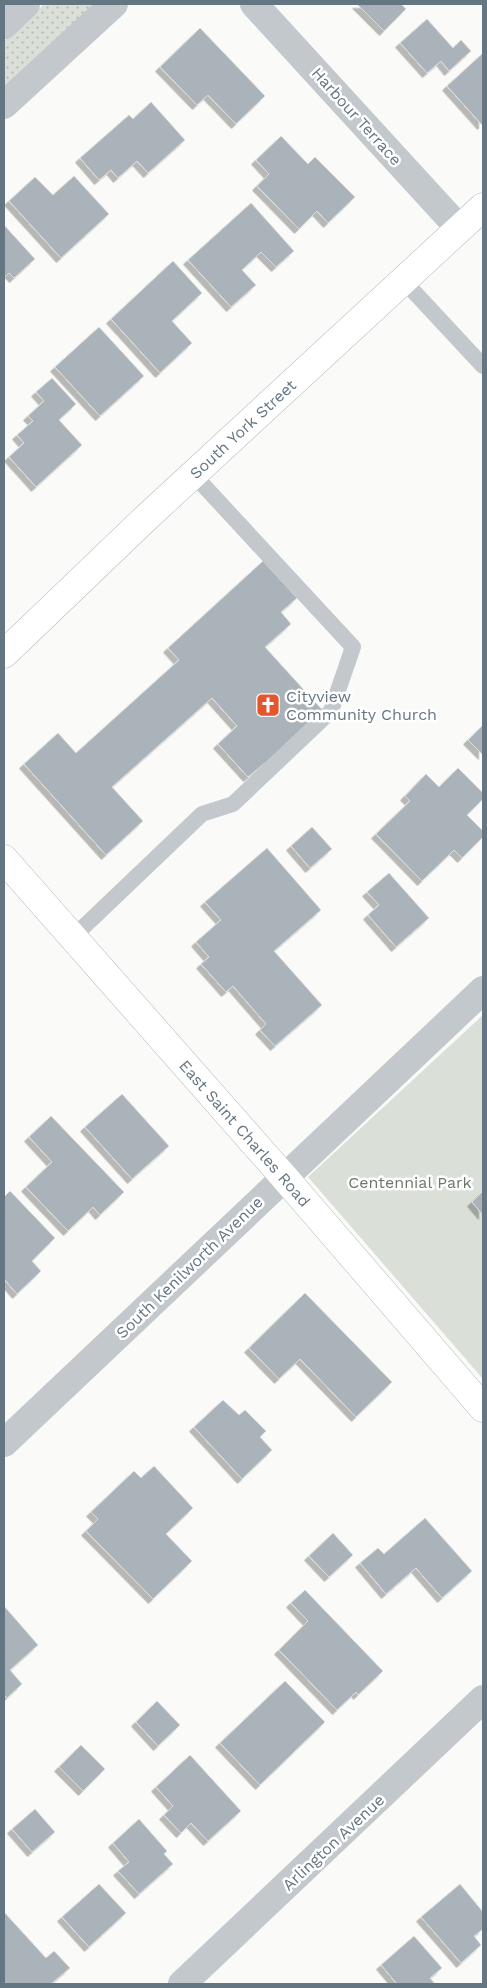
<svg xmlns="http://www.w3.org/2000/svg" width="487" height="1988" viewBox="0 0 487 1988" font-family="'Work Sans',sans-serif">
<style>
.grass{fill:url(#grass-dots)}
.green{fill:#dadfd7}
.building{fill:#aab3b9;stroke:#dcdcda;filter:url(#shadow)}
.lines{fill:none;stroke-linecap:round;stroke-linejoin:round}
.secondary-casing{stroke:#b3babf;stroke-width:29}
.lane{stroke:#c3c8cc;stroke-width:16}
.street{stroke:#c3c8cc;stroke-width:28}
.secondary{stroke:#fff;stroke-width:28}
.labels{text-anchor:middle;stroke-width:5;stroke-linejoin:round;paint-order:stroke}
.street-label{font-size:16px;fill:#657683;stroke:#fff}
.poi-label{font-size:16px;fill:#657683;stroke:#fff;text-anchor:start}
.park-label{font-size:16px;fill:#687a64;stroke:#fff}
</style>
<defs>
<pattern id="grass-dots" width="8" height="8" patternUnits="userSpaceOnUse" patternTransform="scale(1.25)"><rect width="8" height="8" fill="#dadfd7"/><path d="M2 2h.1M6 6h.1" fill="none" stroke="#b4b9b4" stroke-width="1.8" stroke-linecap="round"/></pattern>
<filter id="shadow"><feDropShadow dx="-4.5" dy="4.5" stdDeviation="0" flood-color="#0004"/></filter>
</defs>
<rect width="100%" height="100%" fill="#fafaf8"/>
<!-- grass -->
<path class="grass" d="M44,4H99L4,92V41Z"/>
<!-- green -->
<path class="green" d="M483,1015V1379L308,1177Z"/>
<!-- building -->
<path class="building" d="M357,4H401L406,9L384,31Z
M427,19L453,48L461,40L471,51L449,71L441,61L427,73L400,43Z
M200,28L265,96L236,124L208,95L197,105L160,67Z
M483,53V124L482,125L447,86Z
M151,102L185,140L148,173L137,161L118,178L111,170L99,180L80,158L129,115L133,119Z
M281,136L308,164L315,157L355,197L328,223L317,211L299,229L257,186L269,174L256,160Z
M74,176L109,214L61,258L9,201L35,177L53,195Z
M251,203L294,251L276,267L261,252L242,270L256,285L231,307L188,260Z
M4,225L35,259L14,278L9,273L4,278Z
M173,261L202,293L172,321L192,343L160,373L111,319Z
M99,327L144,376L100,416L55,367Z
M52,378L76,404L59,420L82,445L36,487L9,457L24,443L17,435L33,421L28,416L44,401L36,392Z
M263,561L297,598L281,612L291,624L265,647L325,713L248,777L218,744L237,726L212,698L112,787L143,821L106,855L24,764L58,733L76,753L179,660L168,648Z
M483,725V755L468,740Z
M458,768L483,793V799L467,815L483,831V837L462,858L454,850L422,881L376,834L410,801L405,796L426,774L439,787Z
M312,827L332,849L310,868L291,846Z
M267,848L321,910L274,951L322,1005L275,1046L260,1030L266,1024L233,986L226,992L201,964L209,957L196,942L221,920L205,902Z
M389,873L429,918L396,947L368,915L379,905L367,892Z
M122,1094L169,1146L132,1179L85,1127Z
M51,1116L124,1192L100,1215L93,1207L68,1231L26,1187L52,1162L29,1137Z
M10,1191L55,1238L32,1261L41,1271L17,1294L4,1279V1197Z
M483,1191V1215L472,1202Z
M305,1293L392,1382L356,1417L300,1359L279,1379L249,1348Z
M223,1400L239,1415L245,1410L266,1431L260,1437L272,1450L242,1479L194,1427Z
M154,1466L193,1508L166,1534L192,1561L153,1599L86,1531L98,1519L91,1512L134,1471L141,1478Z
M425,1518L472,1571L442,1598L416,1568L386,1594L360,1563L378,1548L384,1554Z
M333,1533L353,1555L329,1577L309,1556Z
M305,1590L383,1671L358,1695L356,1692L337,1710L279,1650L308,1621L291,1603Z
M4,1606L38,1645L10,1670L22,1684L7,1698L4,1695Z
M285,1681L325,1722L260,1785L220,1743Z
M157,1701L180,1725L158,1746L136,1722Z
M81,1745L105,1769L83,1791L59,1767Z
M190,1755L241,1811L208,1841L191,1823L181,1833L164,1815L173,1806L156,1787Z
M35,1809L55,1832L32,1852L12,1829Z
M139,1819L167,1851L164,1854L173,1864L139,1894L118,1871L129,1862L113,1843Z
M99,1884L126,1913L89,1947L62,1917Z
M460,1884L483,1912V1929L474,1936L481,1945L461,1963L421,1917Z
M4,1912L46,1958L54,1951L70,1968L51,1984H4Z
M414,1936L442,1968L430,1978L435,1984H397L381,1965Z"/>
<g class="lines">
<!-- secondary casing -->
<g class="secondary-casing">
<g id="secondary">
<path id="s1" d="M4,654L147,517L483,207"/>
<path id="s2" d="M4,859L284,1177L483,1408"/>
</g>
</g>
<!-- lane -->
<path class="lane" d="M403,280L483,366
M73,937L202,814L233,804L331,711L353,647L193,474"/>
<!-- street -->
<path class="street" d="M254,4L459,228
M4,25L26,4
M4,105L114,4
M4,1443L483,990
M182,1984L483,1699"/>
<!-- secondary -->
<use href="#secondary" class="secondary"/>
</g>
<!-- icons -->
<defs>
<g id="church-square" transform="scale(1.25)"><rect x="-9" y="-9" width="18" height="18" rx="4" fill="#e4572e" stroke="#fff"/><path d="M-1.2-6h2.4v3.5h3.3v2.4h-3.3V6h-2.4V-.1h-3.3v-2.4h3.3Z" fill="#fff"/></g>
</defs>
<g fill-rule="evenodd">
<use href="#church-square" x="268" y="705"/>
</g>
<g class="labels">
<!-- street labels -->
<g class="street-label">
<text transform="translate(357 116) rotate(48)" y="6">Harbour Terrace</text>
<text dy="6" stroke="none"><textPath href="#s1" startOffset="328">South York Street</textPath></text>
<text dy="6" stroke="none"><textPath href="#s2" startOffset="365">East Saint Charles Road</textPath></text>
<text transform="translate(189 1267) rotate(-44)" y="6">South Kenilworth Avenue</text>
<text transform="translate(333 1842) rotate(-43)" y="6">Arlington Avenue</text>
</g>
<!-- poi labels -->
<g class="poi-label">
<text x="286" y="702">Cityview<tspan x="286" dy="18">Community Church</tspan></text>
</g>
<!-- park labels -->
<g class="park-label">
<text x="410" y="1188">Centennial Park</text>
</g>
</g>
<!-- border -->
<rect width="487" height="1988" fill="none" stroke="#657683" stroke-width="10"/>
</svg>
